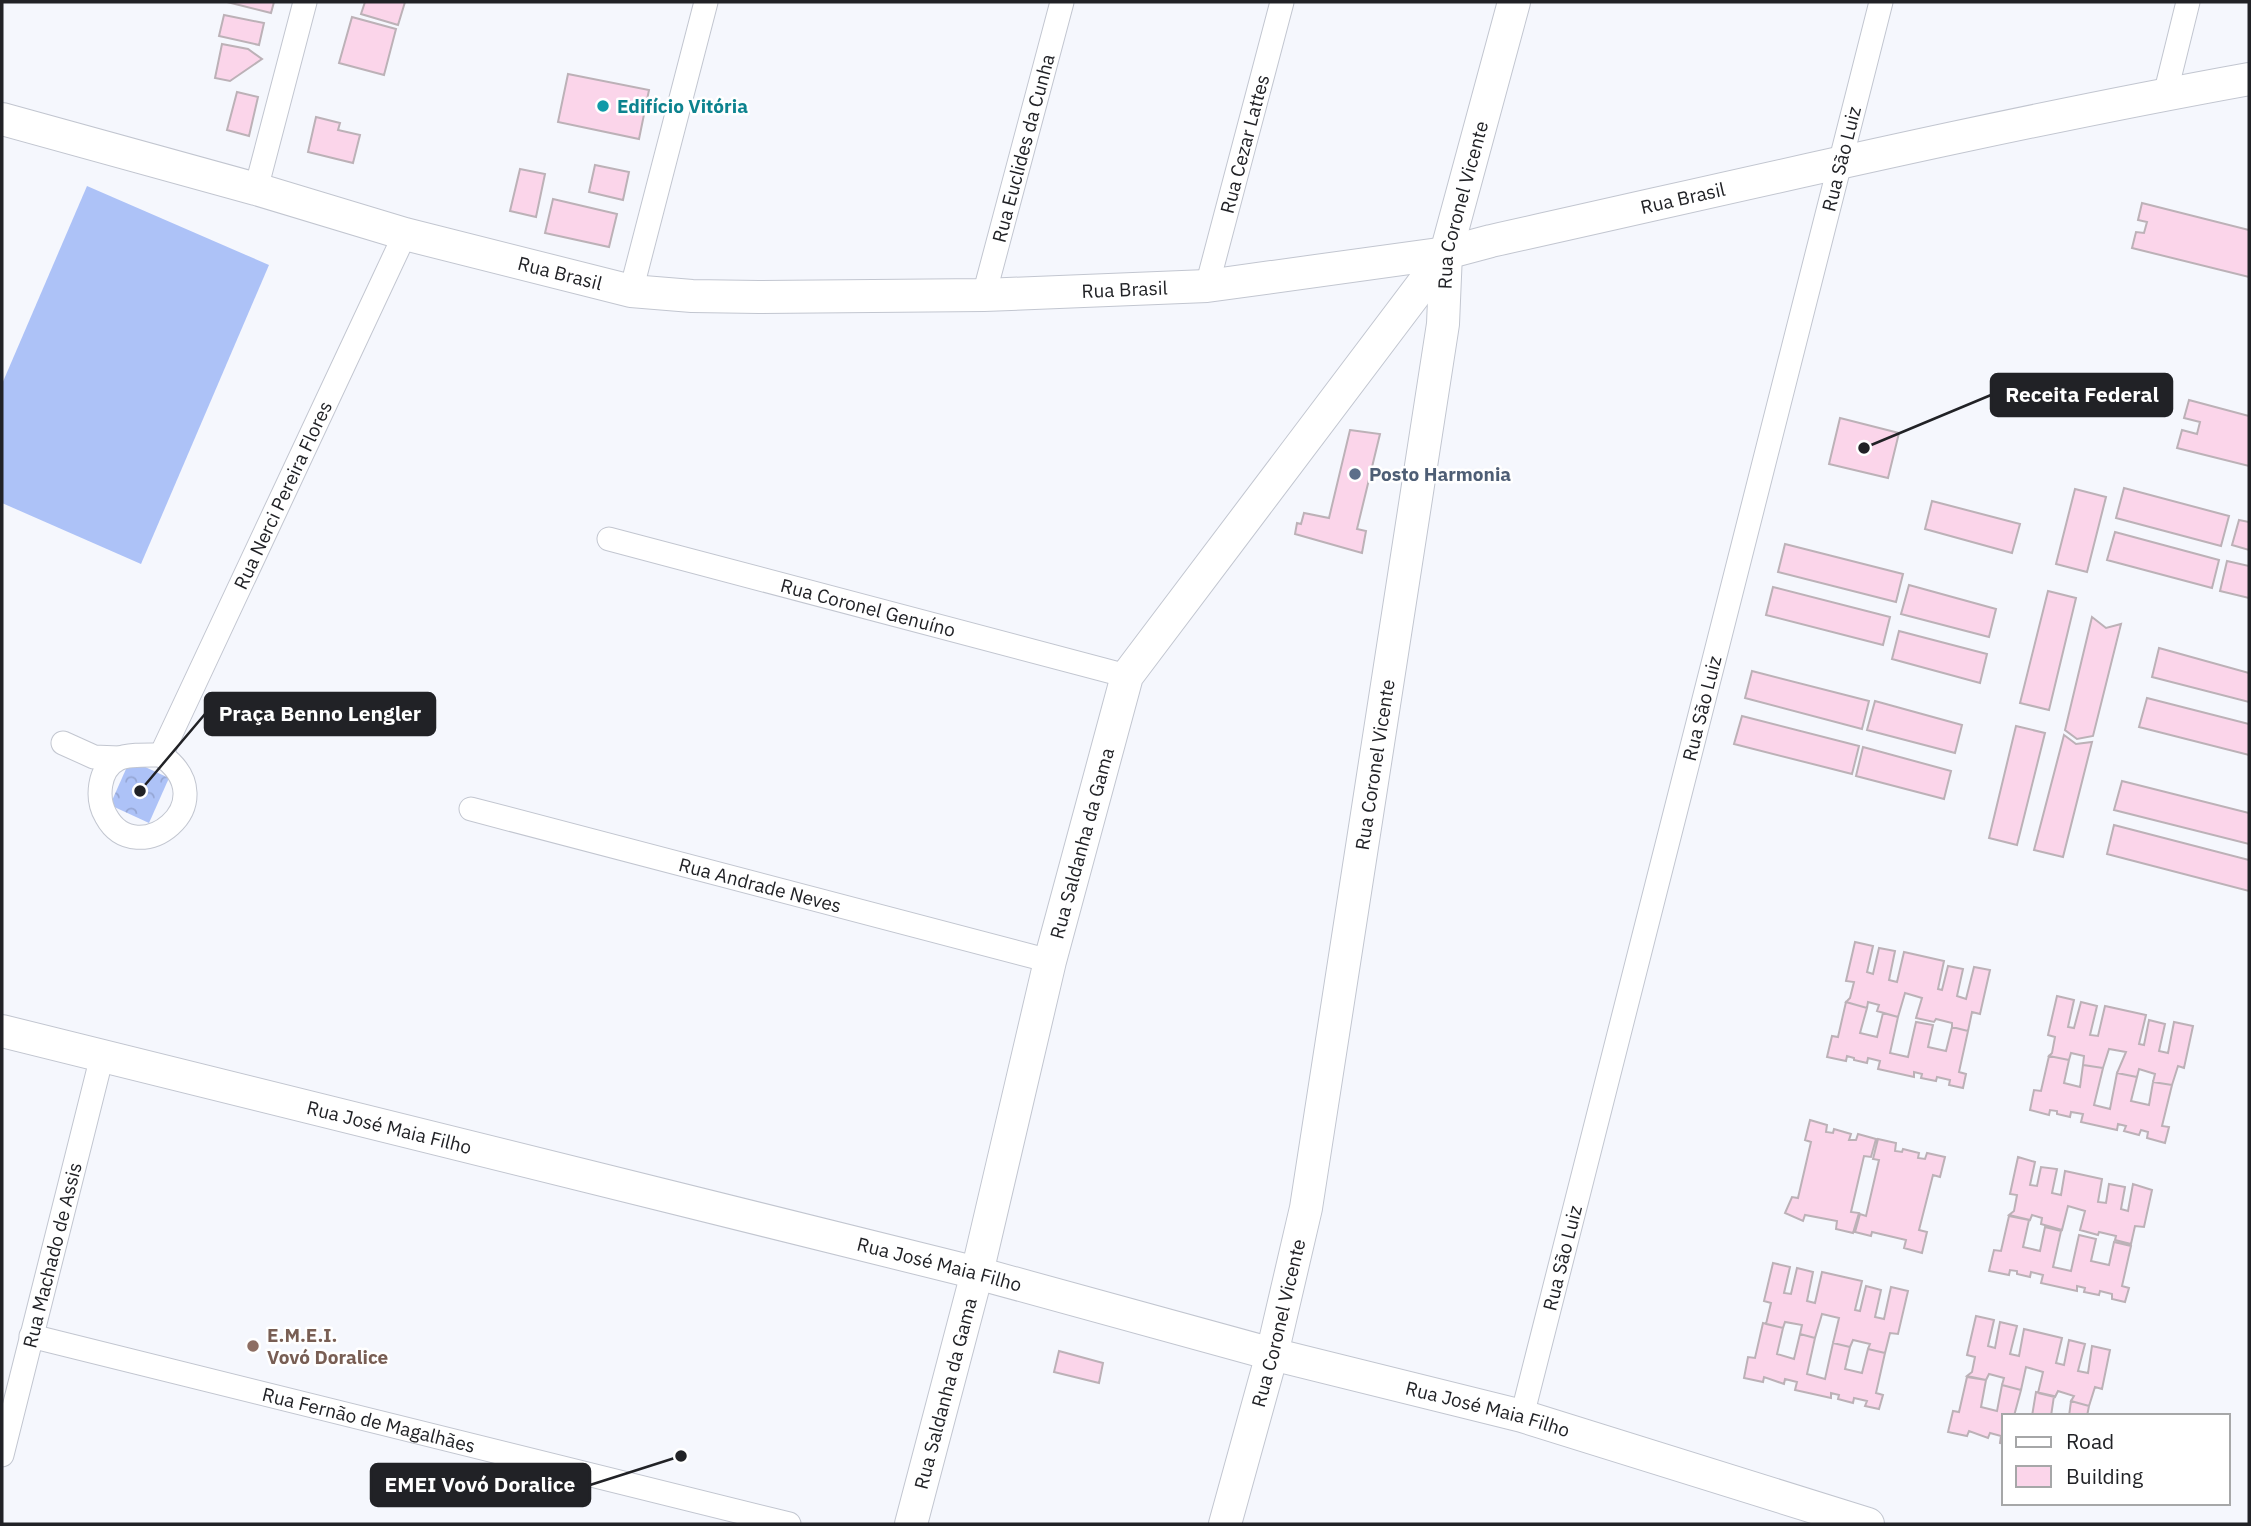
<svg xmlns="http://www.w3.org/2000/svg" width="2251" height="1526" viewBox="0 0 2251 1526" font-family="'IBM Plex Sans',sans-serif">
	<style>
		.park { fill: url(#park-crowns) }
		.pitch { fill: #adc2f7 }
		.building { fill: #fbd5ea; stroke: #bcb1b7; stroke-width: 2 }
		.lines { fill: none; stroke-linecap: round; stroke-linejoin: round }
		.street-casing { stroke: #c2c6d0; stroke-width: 25 }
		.secondary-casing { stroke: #c2c6d0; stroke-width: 34 }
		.street { stroke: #fff; stroke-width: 23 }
		.secondary { stroke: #fff; stroke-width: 32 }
		.culture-dot { fill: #0f9aa8; stroke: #fff; stroke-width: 2.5 }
		.service-dot { fill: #5c6f8a; stroke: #fff; stroke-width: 2.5 }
		.education-dot { fill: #8d6e63; stroke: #fff; stroke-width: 2.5 }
		.labels { text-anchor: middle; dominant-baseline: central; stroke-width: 5; stroke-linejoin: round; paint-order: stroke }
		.culture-label { font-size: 19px; font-weight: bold; fill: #0d838f; stroke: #fff; text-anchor: start }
		.street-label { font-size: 19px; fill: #212226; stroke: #fff }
		.service-label { font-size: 19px; font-weight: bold; fill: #4e5e75; stroke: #fff; text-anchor: start }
		.education-label { font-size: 19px; font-weight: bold; fill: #785e54; stroke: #fff; text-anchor: start }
		.leader { fill: none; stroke: #212226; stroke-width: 2.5 }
		.callout-dot { fill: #212226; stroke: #fff; stroke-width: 2.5 }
		.callout { fill: #212226; stroke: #212226; stroke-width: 2.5 }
		.callout-label { font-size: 21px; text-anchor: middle; font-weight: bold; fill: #fff }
	</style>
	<defs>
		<pattern id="park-crowns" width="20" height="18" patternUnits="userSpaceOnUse" patternTransform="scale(1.75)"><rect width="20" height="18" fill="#adc2f7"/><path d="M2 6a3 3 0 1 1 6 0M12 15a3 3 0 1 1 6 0" fill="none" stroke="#95a6d4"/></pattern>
	</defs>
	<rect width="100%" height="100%" fill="#f5f7fd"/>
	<path class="park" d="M130 760 169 778 149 823 110 805Z"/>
	<path class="pitch" d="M87 186 269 265 141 564 2 503V384Z"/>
	<path class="building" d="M227 2H274L271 13Z
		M365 2H405L398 25 361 14Z
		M224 15 264 23 259 45 219 36Z
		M352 17 396 29 384 75 339 63Z
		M222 44 248 49 262 59 230 81 215 78Z
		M568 74 649 90 639 139 558 122Z
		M237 92 258 97 249 136 227 130Z
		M316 117 340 123 338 130 360 135 353 163 308 152Z
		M595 165 629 172 623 200 589 192Z
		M520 169 545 174 536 217 510 211Z
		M553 199 617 214 609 247 545 233Z
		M2142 203 2249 230V277L2132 248 2136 232 2144 233 2147 222 2138 220Z
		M2189 400 2249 416V466L2177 448 2182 430 2197 434 2200 422 2184 418Z
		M1840 418 1899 433 1888 478 1829 464Z
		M1350 430 1380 434 1357 529 1366 531 1362 553 1295 534 1297 523 1301 524 1304 513 1329 518Z
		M2124 488 2229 516 2221 546 2116 518Z
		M2075 489 2106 497 2087 572 2056 564Z
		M1932 501 2020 524 2012 553 1925 529Z
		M2239 520 2249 522V550L2232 545Z
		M2115 532 2219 560 2212 588 2107 560Z
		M1785 544 1903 574 1896 602 1778 572Z
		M2227 561 2249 566V598L2220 591Z
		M1909 585 1996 609 1989 637 1901 614Z
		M1773 587 1890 617 1883 645 1766 615Z
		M2048 591 2076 598 2049 710 2020 703Z
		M2092 617 2106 628 2121 624 2093 736 2077 739 2065 730Z
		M1899 631 1987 654 1980 683 1892 659Z
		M2159 648 2249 673V702L2152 677Z
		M1752 671 1869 701 1862 729 1745 698Z
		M2147 698 2249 724V755L2139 727Z
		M1875 701 1962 725 1955 753 1867 730Z
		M1742 716 1859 746 1852 774 1734 744Z
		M2016 726 2045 733 2017 845 1989 838Z
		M2064 735 2076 744 2092 742 2063 857 2034 850Z
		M1863 747 1951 771 1944 799 1856 776Z
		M2122 781 2249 813V844L2114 810Z
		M2114 825 2249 860V891L2107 854Z
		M1855 942 1873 946 1867 972 1873 974 1879 948 1895 951 1889 980 1897 982 1904 952 1944 961 1938 989 1942 990 1948 966 1963 969 1957 996 1966 999 1974 967 1990 970 1980 1014 1972 1012 1968 1031 1952 1027V1023L1936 1019 1934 1022 1916 1018 1922 998 1905 993 1898 1017 1877 1011 1879 1005 1868 1002 1867 1008 1846 1002 1850 998 1854 982 1846 981Z
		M2057 996 2074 1000 2068 1027 2074 1028 2081 1002 2097 1006 2090 1035 2098 1036 2105 1006 2146 1015 2139 1044 2144 1045 2149 1020 2165 1024 2159 1051 2168 1053 2174 1022 2193 1026 2184 1068 2178 1066 2172 1085 2153 1082 2155 1074 2139 1069 2137 1077 2117 1073 2126 1052 2109 1049 2103 1068 2083 1065 2084 1056 2071 1053 2069 1060 2049 1056 2052 1053 2055 1037 2048 1035Z
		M1846 1002 1867 1008 1860 1033 1877 1037 1883 1013 1898 1017 1890 1053 1908 1057 1916 1022 1933 1025 1928 1047 1946 1051 1952 1027 1968 1031 1959 1072 1966 1074 1963 1088 1949 1085 1950 1080 1937 1077 1936 1081 1921 1078 1922 1074 1914 1072V1077L1878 1069 1880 1061 1868 1058 1867 1063 1854 1060V1058L1847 1056 1846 1061 1827 1057 1832 1036 1838 1037Z
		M2049 1056 2069 1060 2064 1083 2080 1087 2083 1065 2103 1068 2094 1105 2110 1109 2117 1073 2137 1077 2131 1101 2149 1105 2153 1082 2172 1085 2162 1126 2169 1127 2165 1143 2147 1138 2148 1132 2141 1130 2139 1135 2124 1131 2126 1126 2118 1124 2117 1130 2081 1122 2083 1114 2071 1112 2070 1117 2057 1114V1111L2050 1110 2049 1115 2030 1110 2034 1090 2041 1091Z
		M1810 1120 1827 1125 1826 1132 1833 1133 1834 1129 1851 1134 1849 1140H1856L1858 1134 1876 1139 1871 1157 1864 1156 1851 1212 1859 1213 1853 1233 1836 1229 1837 1221 1805 1215 1803 1221 1785 1213 1792 1197 1798 1198 1811 1142 1805 1140Z
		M1878 1139 1896 1143 1895 1151 1902 1152 1903 1149 1919 1153 1918 1158 1925 1159 1927 1153 1945 1157 1940 1177 1933 1175 1919 1230 1927 1232 1922 1253 1904 1248 1906 1240 1872 1232 1871 1236 1855 1232 1860 1214 1866 1216 1879 1160 1873 1159Z
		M2018 1157 2035 1162 2030 1185 2037 1186 2041 1167 2057 1169 2052 1193 2061 1195 2065 1171 2102 1179 2098 1202 2106 1203 2109 1184 2125 1187 2121 1209 2128 1211 2133 1184 2152 1190 2144 1227 2135 1226 2131 1244 2115 1240 2116 1236 2099 1232 2098 1235 2080 1230 2085 1211 2068 1206 2062 1230 2041 1224 2042 1218 2032 1215 2030 1220 2009 1215 2014 1211 2017 1195 2010 1194Z
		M2009 1216 2029 1220 2023 1247 2040 1251 2045 1227 2061 1231 2053 1267 2071 1271 2079 1235 2096 1239 2091 1261 2109 1265 2114 1242 2131 1246 2122 1286 2129 1288 2125 1302 2112 1299V1294L2100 1291 2099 1295 2084 1292 2085 1288 2077 1286V1291L2041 1283 2043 1275 2031 1272 2030 1277 2017 1274V1271L2010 1270 2009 1275 1989 1271 1994 1250 2001 1251Z
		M1773 1263 1790 1267 1784 1293 1791 1294 1797 1268 1813 1272 1807 1301 1815 1303 1822 1272 1862 1281 1855 1310 1860 1311 1866 1286 1881 1290 1875 1317 1884 1319 1891 1287 1908 1291 1898 1334 1890 1333 1885 1353 1868 1349 1870 1344 1853 1340 1850 1347 1833 1343 1839 1318 1822 1314 1815 1338 1800 1334 1802 1325 1785 1322 1783 1328 1766 1324 1771 1303 1764 1301Z
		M1976 1316 1994 1320 1988 1346 1995 1348 2000 1322 2017 1326 2010 1354 2019 1356 2024 1329 2062 1338 2056 1363 2064 1365 2069 1340 2085 1344 2078 1371 2088 1373 2092 1346 2110 1350 2102 1389 2095 1387 2089 1406 2071 1401 2074 1396 2058 1391 2055 1397 2038 1393 2043 1372 2026 1367 2021 1390 2002 1385 2004 1378 1989 1374 1986 1380 1967 1376 1972 1372 1975 1357 1967 1355Z
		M1763 1323 1783 1328 1777 1354 1794 1359 1800 1334 1815 1338 1807 1374 1825 1379 1833 1343 1850 1347 1845 1369 1862 1373 1868 1349 1885 1353 1876 1393 1883 1395 1879 1409 1865 1406 1867 1401 1854 1398 1853 1403 1838 1399 1839 1395 1831 1393V1398L1795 1390 1797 1382 1785 1379 1784 1384 1764 1377 1763 1382 1744 1378 1748 1357 1755 1358Z
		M1059 1351 1103 1363 1099 1383 1054 1372Z
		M1967 1377 1986 1380 1981 1407 1997 1411 2002 1385 2021 1390 2014 1416H2004V1444L2000 1443 2001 1436 1990 1433 1988 1438 1969 1431 1967 1436 1948 1432 1953 1411 1959 1412Z
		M2036 1392 2054 1396 2051 1416H2032Z
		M2071 1401 2089 1406 2087 1416H2069Z"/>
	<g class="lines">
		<g class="street-casing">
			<g id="street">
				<path d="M2165 95 2188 2"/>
				<path d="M256 189 305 2"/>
				<path id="s1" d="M1207 286 1282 2"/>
				<path d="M631 291 706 2"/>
				<path id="s2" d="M984 295 1062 2"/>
				<path id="s3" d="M609 539 1127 676"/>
				<path d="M63 743 94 757 119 758"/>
				<path id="s4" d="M161 755 405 234"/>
				<path d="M161 755C228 803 137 873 106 816 96 799 98 769 118 759 127 754 151 755 161 755Z"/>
				<path id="s5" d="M471 809 1050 961"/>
				<path id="s6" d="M31 1336 789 1524"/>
				<path id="s7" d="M1522 1416 1881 2"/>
				<path id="s8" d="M2 1455 102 1056"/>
			</g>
		</g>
		<g class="secondary-casing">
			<g id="secondary">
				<path id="s9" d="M2 119 256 189 405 234 631 291 692 296 759 297 984 295 1207 286 1446 253 1491 241C1743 185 1995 125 2249 79"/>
				<path id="s10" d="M2 1031 977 1273 1272 1354 1522 1416 1868 1524"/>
				<path id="s11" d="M911 1524 977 1273 1050 961 1127 676 1446 253"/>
				<path id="s12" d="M1225 1524 1272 1354 1306 1208 1443 324 1446 253 1514 2"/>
			</g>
		</g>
		<use href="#street" class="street"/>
		<use href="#secondary" class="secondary"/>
	</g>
	<circle class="culture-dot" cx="603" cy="106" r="7"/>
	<circle class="service-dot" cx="1355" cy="474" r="7"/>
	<circle class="education-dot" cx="253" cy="1346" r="7"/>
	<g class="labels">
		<g class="culture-label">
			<text x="617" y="106">Edifício Vitória</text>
		</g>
		<g class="street-label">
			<text stroke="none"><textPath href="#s1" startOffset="147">Rua Cezar Lattes</textPath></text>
			<text stroke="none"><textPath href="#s2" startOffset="152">Rua Euclides da Cunha</textPath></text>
			<text stroke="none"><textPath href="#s7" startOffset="1297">Rua São Luiz</textPath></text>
			<text stroke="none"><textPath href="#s9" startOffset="1713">Rua Brasil</textPath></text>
			<text stroke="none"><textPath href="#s12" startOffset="1342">Rua Coronel Vicente</textPath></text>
			<text stroke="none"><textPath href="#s9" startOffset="579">Rua Brasil</textPath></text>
			<text stroke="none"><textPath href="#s9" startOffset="1146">Rua Brasil</textPath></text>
			<text stroke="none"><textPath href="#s4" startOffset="287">Rua Nerci Pereira Flores</textPath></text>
			<text stroke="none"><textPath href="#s3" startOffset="268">Rua Coronel Genuíno</textPath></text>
			<text stroke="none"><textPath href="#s7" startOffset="730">Rua São Luiz</textPath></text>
			<text stroke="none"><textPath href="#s12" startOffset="775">Rua Coronel Vicente</textPath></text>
			<text stroke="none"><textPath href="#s11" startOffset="702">Rua Saldanha da Gama</textPath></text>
			<text stroke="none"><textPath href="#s5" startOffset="299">Rua Andrade Neves</textPath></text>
			<text stroke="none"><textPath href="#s10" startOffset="399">Rua José Maia Filho</textPath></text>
			<text stroke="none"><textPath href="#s8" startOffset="206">Rua Machado de Assis</textPath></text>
			<text stroke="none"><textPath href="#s7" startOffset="163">Rua São Luiz</textPath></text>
			<text stroke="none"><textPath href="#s10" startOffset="966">Rua José Maia Filho</textPath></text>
			<text stroke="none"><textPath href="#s12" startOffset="208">Rua Coronel Vicente</textPath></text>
			<text stroke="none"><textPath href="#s11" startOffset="135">Rua Saldanha da Gama</textPath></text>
			<text stroke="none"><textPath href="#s10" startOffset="1533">Rua José Maia Filho</textPath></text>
			<text stroke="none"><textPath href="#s6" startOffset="348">Rua Fernão de Magalhães</textPath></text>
		</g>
		<g class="service-label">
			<text x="1369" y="474">Posto Harmonia</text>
		</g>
		<g class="education-label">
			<text x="267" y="1335">E.M.E.I.<tspan x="267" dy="22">Vovó Doralice</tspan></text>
		</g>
	</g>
	<path class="leader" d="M1864 448L1991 395M140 791L205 714M681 1456L590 1485"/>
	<g class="callout-dot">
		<circle cx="1864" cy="448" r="7"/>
		<circle cx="140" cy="791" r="7"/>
		<circle cx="681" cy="1456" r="7"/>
	</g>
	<g class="callout">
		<rect x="1991" y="374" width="181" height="42" rx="7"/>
		<rect x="205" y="693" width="230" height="42" rx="7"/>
		<rect x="371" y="1464" width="219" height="42" rx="7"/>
	</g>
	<g class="callout-label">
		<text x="2082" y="402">Receita Federal</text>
		<text x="320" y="721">Praça Benno Lengler</text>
		<text x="480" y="1492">EMEI Vovó Doralice</text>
	</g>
	<rect width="2251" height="1526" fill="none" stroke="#212226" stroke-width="7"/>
	<rect x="2002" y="1414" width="228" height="91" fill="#ffffff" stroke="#a6a7a8" stroke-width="2"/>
	<rect x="2016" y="1437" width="35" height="10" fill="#ffffff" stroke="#a6a7a8" stroke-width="2"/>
	<text x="2066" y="1449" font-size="21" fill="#212226">Road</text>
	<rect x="2016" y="1466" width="35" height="21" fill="#fbd5ea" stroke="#a6a7a8" stroke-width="2"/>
	<text x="2066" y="1484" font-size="21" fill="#212226">Building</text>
</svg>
